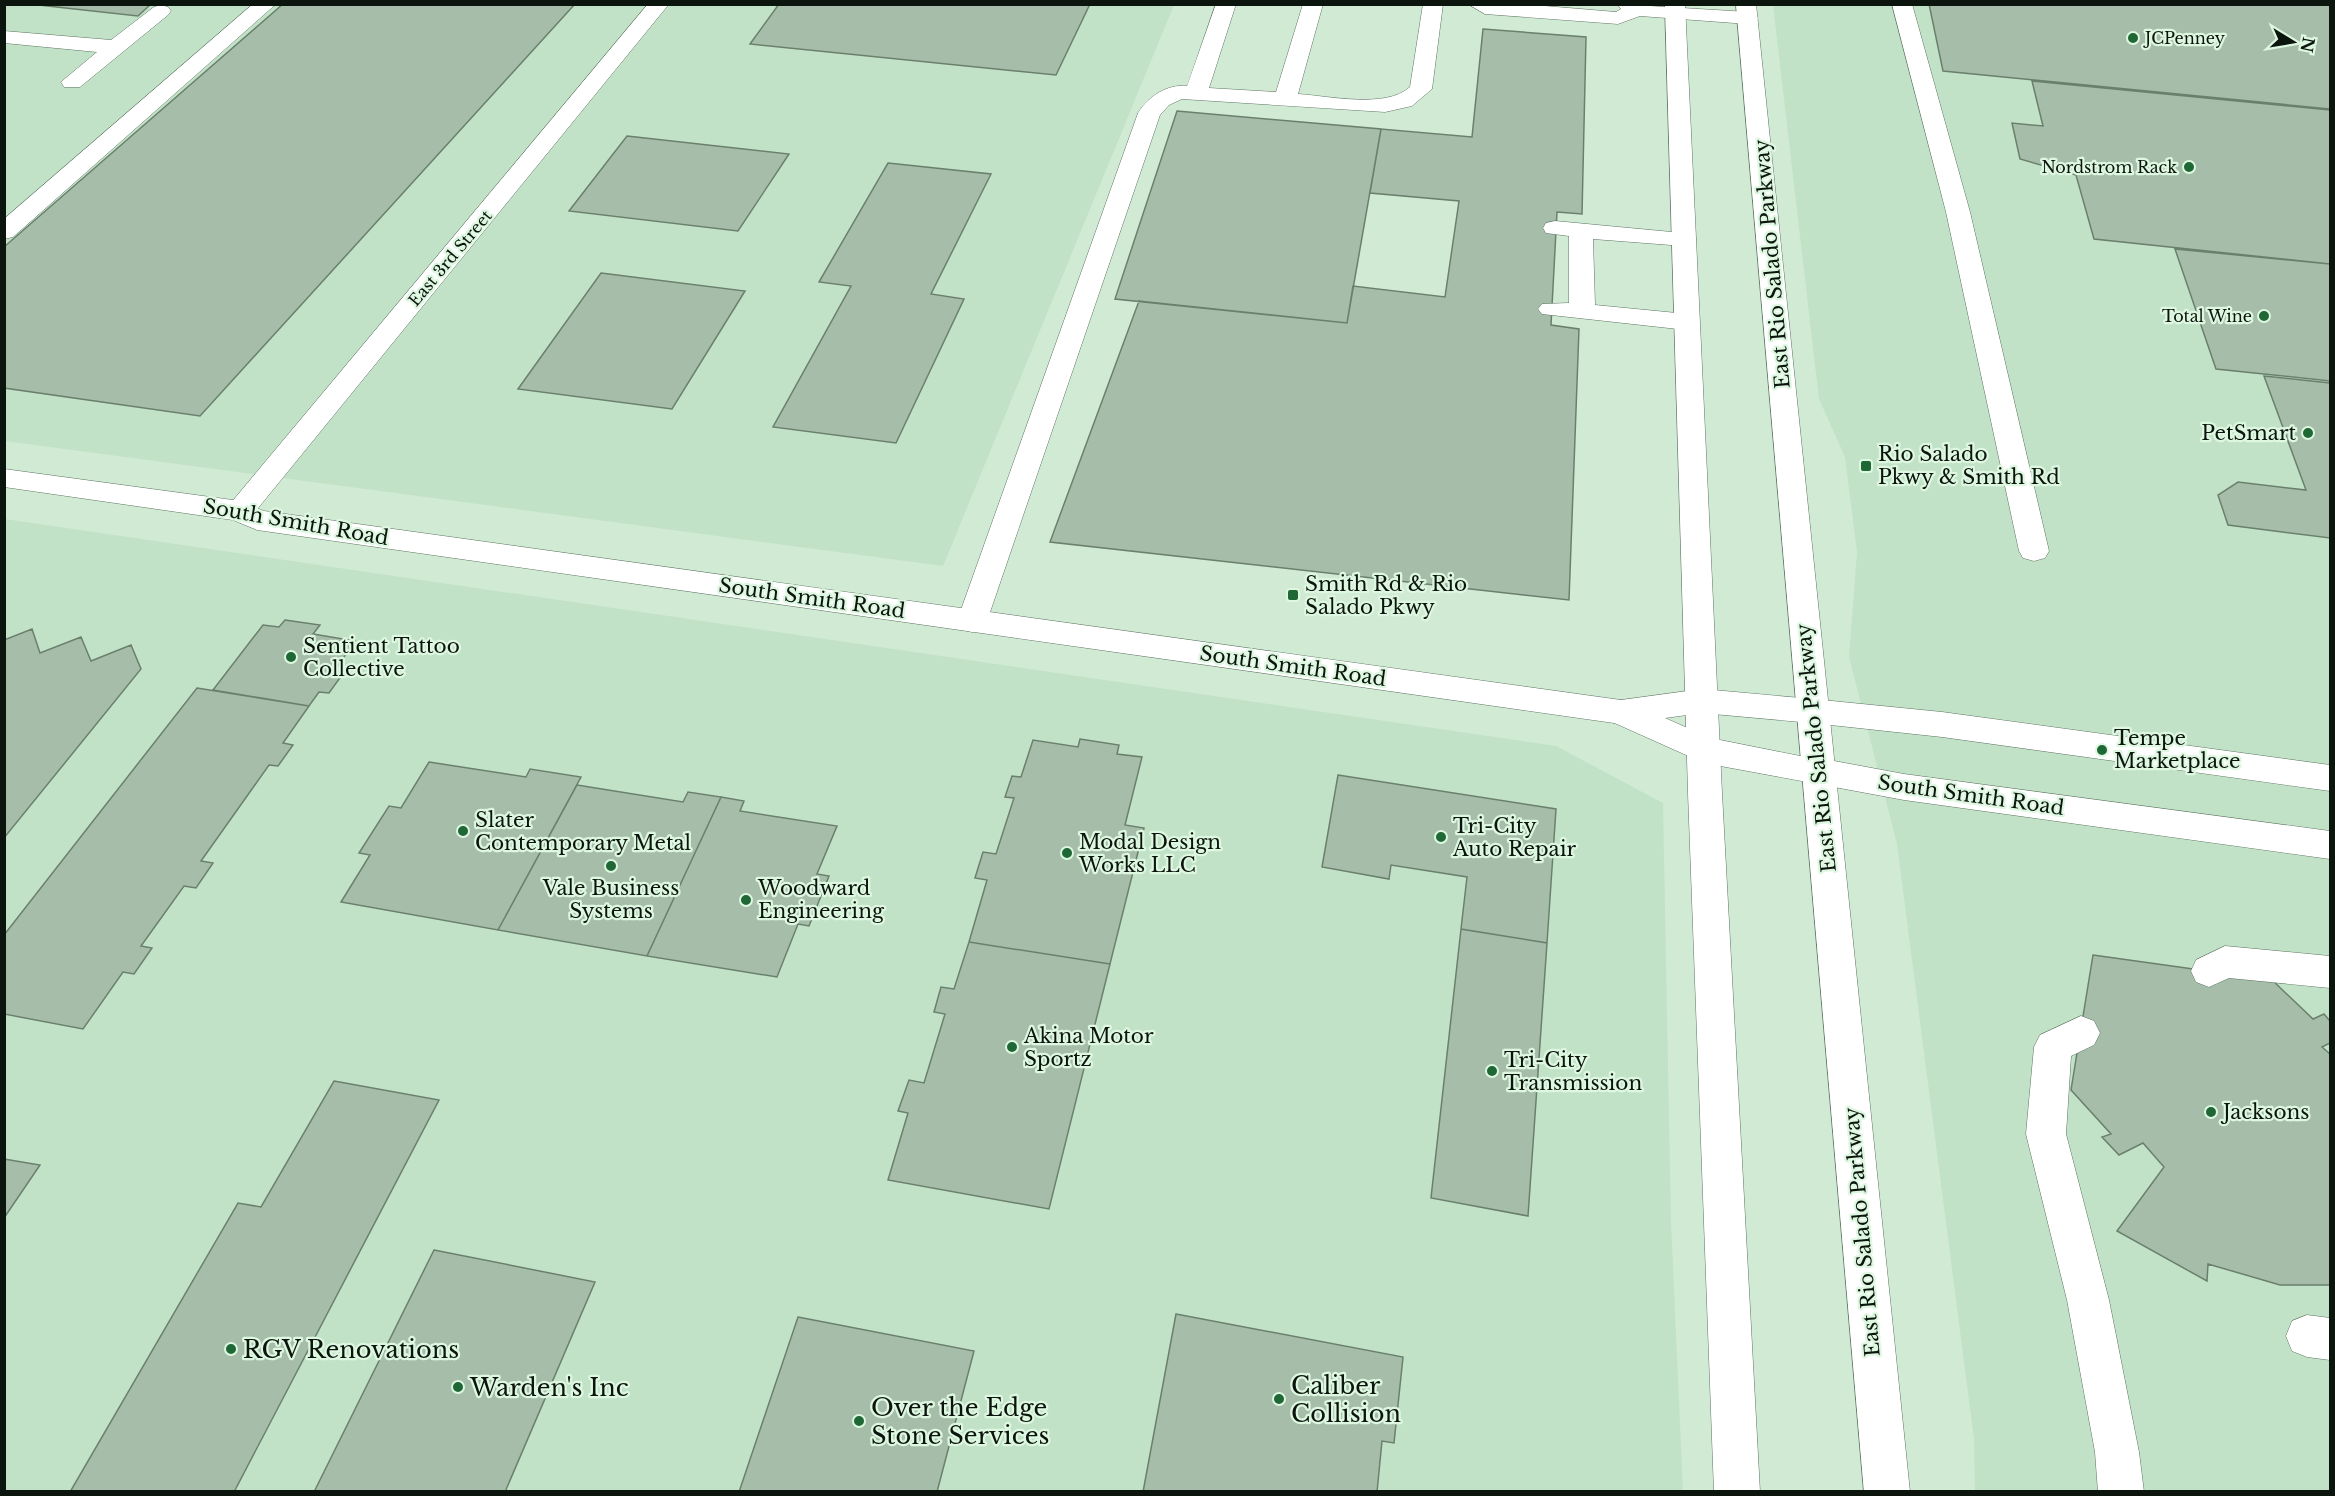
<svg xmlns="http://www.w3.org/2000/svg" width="2335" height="1496" viewBox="0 0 2335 1496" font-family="'Libre Baskerville',serif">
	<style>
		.built { fill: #c2e2c7 }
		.building { fill: #a6bea9; stroke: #6a806d; stroke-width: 1.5 }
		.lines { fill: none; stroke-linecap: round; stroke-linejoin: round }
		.lane-casing { stroke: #5e7462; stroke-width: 1 }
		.street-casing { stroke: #5e7462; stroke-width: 1 }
		.secondary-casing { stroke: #5e7462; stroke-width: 1 }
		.lane { fill: #fff; fill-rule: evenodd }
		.street { fill: #fff; fill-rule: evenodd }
		.secondary { fill: #fff; fill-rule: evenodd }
		.poi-dot { fill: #1f6734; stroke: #def7e1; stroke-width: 2 }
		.labels { text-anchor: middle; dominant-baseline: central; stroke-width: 4.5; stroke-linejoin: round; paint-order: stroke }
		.far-poi-label { font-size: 16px; fill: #0c150d; stroke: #def7e1; text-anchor: end }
		.far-street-label { font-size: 16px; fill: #0c150d; stroke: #def7e1 }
		.street-label { font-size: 20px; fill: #0c150d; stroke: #def7e1 }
		.poi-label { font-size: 20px; fill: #0c150d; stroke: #def7e1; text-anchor: start }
		.near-poi-label { font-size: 24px; fill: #0c150d; stroke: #def7e1; text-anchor: start }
	</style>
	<rect width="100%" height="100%" fill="#d1ead4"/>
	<path class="built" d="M5 5H1174L943 566 5 441Z
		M1773 5H2330V1491H1975L1974 1439 1897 844 1849 657 1857 552 1845 457 1819 399Z
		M5 519 1556 746 1663 803 1671 1221 1683 1491 5 1492Z"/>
	<path class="building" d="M29 4H151L138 16Z
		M283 4H575L200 416 4 388V247Z
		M779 4H1090L1056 75 750 44Z
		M1929 4H2330V109L1943 71Z
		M1483 29 1586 37 1582 214 1557 212 1551 325 1579 329 1569 600 1050 542 1139 301 1347 323 1353 286 1445 297 1459 201 1370 193 1381 129 1472 137Z
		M2032 81 2330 110V264L2094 239 2076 175 2020 159 2012 123 2043 126Z
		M1177 111 1381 129 1347 323 1115 299Z
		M627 136 789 154 738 231 569 211Z
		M888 163 991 174 931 294 964 299 896 443 773 427 851 286 819 282Z
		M2175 249 2330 264V381L2216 369Z
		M601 273 745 291 672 409 518 389Z
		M2264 376 2330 383V538L2228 525 2218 495 2238 482 2306 490Z
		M285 620 320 625 313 634 355 641 333 673 342 675 329 693 319 692 309 706 213 690 263 625 279 627Z
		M32 629 40 653 81 637 91 661 131 645 141 669 4 838V640Z
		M197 688 309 706 283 743 293 745 278 766 269 765 201 861 213 863 196 888 184 886 141 946 152 948 134 974 123 972 83 1029 4 1014V935Z
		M1080 739 1119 745 1117 754 1142 757 1125 825 1144 828 1110 964 969 942 987 880 975 878 983 852 996 854 1014 798 1005 797 1012 776 1021 777 1033 740 1078 747Z
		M429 762 526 777 530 769 581 777 498 930 341 902 370 855 359 853 389 806 401 808Z
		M1338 775 1556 809 1547 943 1461 929 1467 877 1391 865 1389 879 1322 867Z
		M577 785 683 802 688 792 721 797 647 956 498 930Z
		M721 797 744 801 740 811 837 826 817 874 829 876 809 926 798 924 777 977 647 956Z
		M1461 929 1547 943 1528 1216 1431 1198Z
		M969 942 1110 964 1049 1209 888 1180 908 1113 898 1111 909 1080 924 1083 945 1014 934 1012 941 987 954 989Z
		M2093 955 2272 980 2313 1019 2324 1014 2330 1021V1043L2322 1047 2330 1054V1285H2280L2208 1264 2207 1281 2117 1231 2164 1167 2143 1143 2119 1155 2102 1137 2111 1134 2071 1090Z
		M334 1081 439 1100 234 1492H70L238 1203 261 1207Z
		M4 1159 40 1165 4 1218Z
		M434 1250 595 1282 505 1492H314Z
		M1176 1314 1403 1357 1394 1443 1382 1441 1377 1492H1143Z
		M798 1317 974 1351 937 1492H739Z"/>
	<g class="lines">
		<g class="lane-casing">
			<path id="lane" d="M253 4H276L13 237 4 239V219Z
				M1216 4H1236L1209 88 1276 92 1303 4H1323L1298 94C1329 96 1386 109 1410 87L1423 4H1443L1432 89 1412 106 1385 112 1182 99 1169 105 1160 115 987 621 983 629 972 632 961 629 957 621 1138 113C1149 96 1167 84 1187 86Z
				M1468 4H1521L1616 12 1621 9 1617 4 1748 12 1755 14 1758 18 1755 22 1748 24 1640 16 1618 24 1485 14Z
				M1892 4H1912L1970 212 2049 551 2045 558 2034 561 2023 558 2019 551 1946 212Z
				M161 5 168 7 171 11 168 15 80 87H64L61 82 97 52 4 43V31L111 40 154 7Z
				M1555 221 1693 234 1696 239 1693 244 1684 246 1593 239 1595 305 1687 314 1696 317 1700 322 1696 327 1687 330 1542 314 1538 309 1542 304 1569 303V236L1546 233 1543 228 1546 223Z
				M1812 699 1942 712 2330 765V791L1942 737 1812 723 1801 720 1796 711 1801 702Z
				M1818 758 1904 774 2330 831V859L1904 800 1818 784 1806 780 1801 771 1806 762Z
				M2225 946 2330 956V988L2229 978 2209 987 2196 982 2191 971 2196 960Z
				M2081 1016 2094 1021 2100 1033 2094 1045 2071 1056 2066 1134 2109 1300 2139 1452 2144 1492H2098L2095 1452 2067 1300 2026 1134 2034 1047 2040 1035Z
				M2307 1315 2330 1318V1360L2307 1357 2292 1351 2286 1336 2292 1321Z"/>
		</g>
		<g class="street-casing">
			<path id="street" d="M648 4H669L250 518 240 521 230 518 225 511 230 504Z
				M1702 689 1812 699 1823 702 1828 711 1823 720 1812 723 1702 713 1665 718 1710 738 1830 762 1835 771 1830 780 1818 784 1704 763 1610 721 1605 712 1610 703 1621 700Z"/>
		</g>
		<g class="secondary-casing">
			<path id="secondary" d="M1665 4H1685L1722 793 1760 1492H1714L1688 793Z
				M1736 4H1756L1910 1492H1864Z
				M4 469 240 501 264 511 1621 700 1632 703 1637 712 1632 721 1621 724 257 530 233 520 4 487Z"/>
		</g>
		<use href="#lane" class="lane"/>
		<use href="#street" class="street"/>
		<use href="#secondary" class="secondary"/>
	</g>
	<g class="poi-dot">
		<circle cx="2133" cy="38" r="6"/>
		<circle cx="2189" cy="167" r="6"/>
		<circle cx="2264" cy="316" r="6"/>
		<circle cx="2308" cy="433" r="6"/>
		<rect x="1860" y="460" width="12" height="12" rx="3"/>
		<rect x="1287" y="589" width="12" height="12" rx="3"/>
		<circle cx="291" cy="657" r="6"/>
		<circle cx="2102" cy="750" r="6"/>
		<circle cx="463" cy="831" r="6"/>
		<circle cx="1441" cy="837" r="6"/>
		<circle cx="1067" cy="853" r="6"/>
		<circle cx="611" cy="866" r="6"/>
		<circle cx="746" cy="900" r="6"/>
		<circle cx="1012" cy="1047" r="6"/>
		<circle cx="1492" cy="1071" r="6"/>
		<circle cx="2211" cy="1112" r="6"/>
		<circle cx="231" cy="1349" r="6"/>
		<circle cx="458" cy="1387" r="6"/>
		<circle cx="1279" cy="1399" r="6"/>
		<circle cx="859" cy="1421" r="6"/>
	</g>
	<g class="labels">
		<g class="far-poi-label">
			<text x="2145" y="38" text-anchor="start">JCPenney</text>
			<text x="2177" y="167">Nordstrom Rack</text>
			<text x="2252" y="316">Total Wine</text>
		</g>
		<g class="far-street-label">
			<text transform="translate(450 258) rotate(-50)">East 3rd Street</text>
		</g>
		<g class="street-label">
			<text transform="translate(1772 264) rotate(-95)">East Rio Salado Parkway</text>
			<text transform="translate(296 522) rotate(10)">South Smith Road</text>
			<text transform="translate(812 598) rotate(8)">South Smith Road</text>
			<text transform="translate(1293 666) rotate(8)">South Smith Road</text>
			<text transform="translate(1816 748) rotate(-96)">East Rio Salado Parkway</text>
			<text transform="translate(1971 795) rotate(8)">South Smith Road</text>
			<text transform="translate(1862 1232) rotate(-95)">East Rio Salado Parkway</text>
		</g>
		<g class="poi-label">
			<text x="2296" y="433" text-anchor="end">PetSmart</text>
			<text x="1878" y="454">Rio Salado<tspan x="1878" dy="23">Pkwy &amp; Smith Rd</tspan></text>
			<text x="1305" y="584">Smith Rd &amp; Rio<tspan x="1305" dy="23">Salado Pkwy</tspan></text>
			<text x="303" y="646">Sentient Tattoo<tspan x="303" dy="23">Collective</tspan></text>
			<text x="2114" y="738">Tempe<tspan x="2114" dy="23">Marketplace</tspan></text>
			<text x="475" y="820">Slater<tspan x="475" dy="23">Contemporary Metal</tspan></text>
			<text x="1453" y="826">Tri-City<tspan x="1453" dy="23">Auto Repair</tspan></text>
			<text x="1079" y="842">Modal Design<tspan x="1079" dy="23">Works LLC</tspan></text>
			<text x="611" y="888" text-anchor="middle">Vale Business<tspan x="611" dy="23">Systems</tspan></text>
			<text x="758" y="888">Woodward<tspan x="758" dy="23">Engineering</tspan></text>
			<text x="1024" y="1036">Akina Motor<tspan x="1024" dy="23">Sportz</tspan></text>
			<text x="1504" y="1060">Tri-City<tspan x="1504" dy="23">Transmission</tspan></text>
			<text x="2223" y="1112">Jacksons</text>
		</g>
		<g class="near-poi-label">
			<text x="243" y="1349">RGV Renovations</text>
			<text x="1291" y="1385">Caliber<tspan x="1291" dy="28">Collision</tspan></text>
			<text x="470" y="1387">Warden's Inc</text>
			<text x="871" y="1407">Over the Edge<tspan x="871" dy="28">Stone Services</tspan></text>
		</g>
	</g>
	<rect width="2335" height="1496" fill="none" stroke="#0c150d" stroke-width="12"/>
	<g transform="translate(2293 42) rotate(101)" stroke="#def7e1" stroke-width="4.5" paint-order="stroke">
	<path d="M0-4.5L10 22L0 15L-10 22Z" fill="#0c150d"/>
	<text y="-9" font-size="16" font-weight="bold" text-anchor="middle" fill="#0c150d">N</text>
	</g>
</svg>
